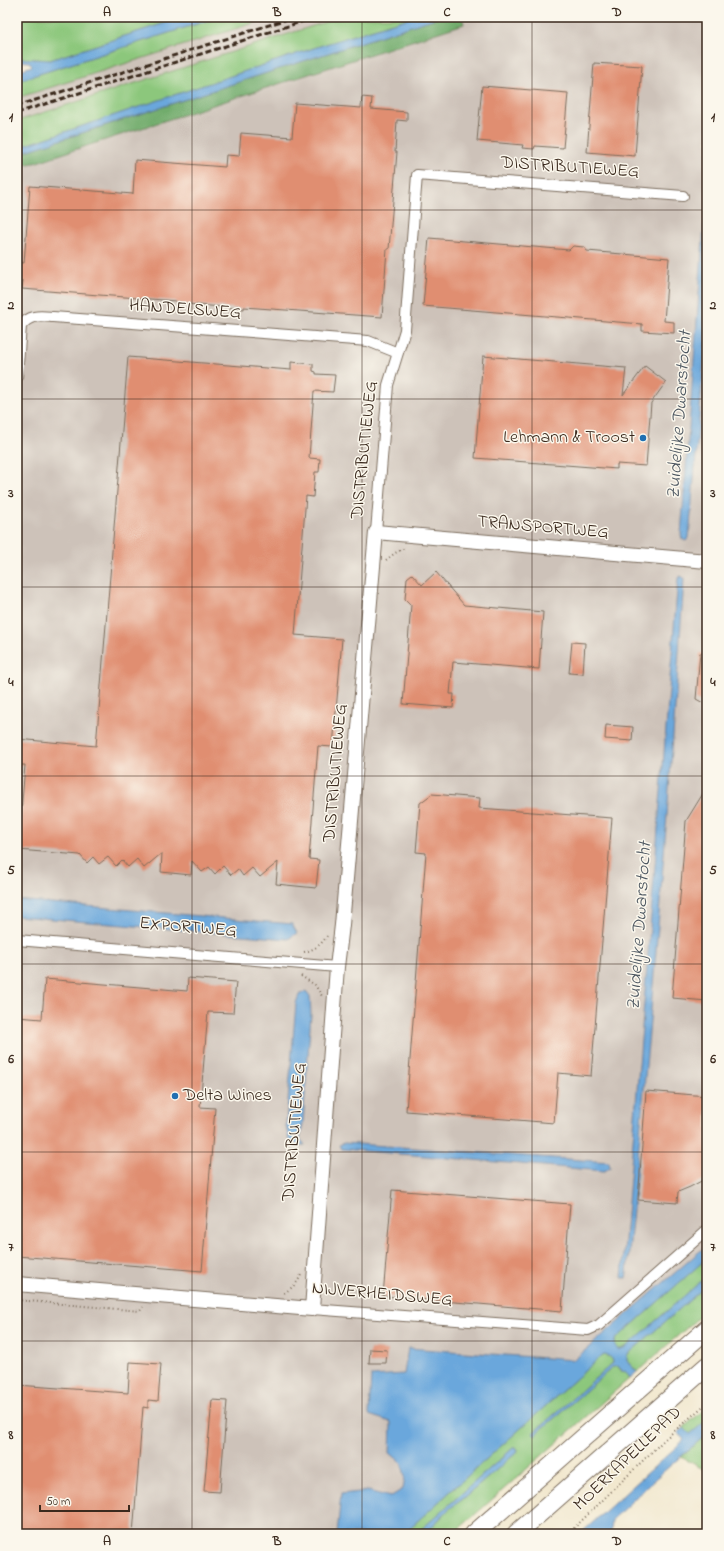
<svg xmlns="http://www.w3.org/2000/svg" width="724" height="1551" viewBox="0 0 724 1551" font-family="'Indie Flower',sans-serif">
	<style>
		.industrial { fill: #cdc2b9 }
		.green { fill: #8cc77c; stroke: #64784d }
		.forest { fill: #71ac6c; stroke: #566b45 }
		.water { fill: #6ba7dc; stroke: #53687d }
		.building { fill: #e08e71 }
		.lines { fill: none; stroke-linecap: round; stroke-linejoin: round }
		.street-casing { stroke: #7b6c5c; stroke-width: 12 }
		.secondary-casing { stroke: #7b6c5c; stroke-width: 16 }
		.highway-casing { stroke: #7b6c5c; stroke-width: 20 }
		.path { stroke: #7b6c5c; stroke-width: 2; stroke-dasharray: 1 3; stroke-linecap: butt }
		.street { stroke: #fff; stroke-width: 10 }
		.secondary { stroke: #fff; stroke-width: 14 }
		.highway { stroke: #fff; stroke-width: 18 }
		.rail { stroke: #3b2a1e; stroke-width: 3; stroke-dasharray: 6 3; stroke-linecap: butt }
		.grid { fill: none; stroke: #3b2a1e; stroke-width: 1; stroke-opacity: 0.55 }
		.poi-dot { fill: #1f6fb2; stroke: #fbf7ec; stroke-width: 1.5 }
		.labels { text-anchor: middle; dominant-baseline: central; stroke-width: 3; stroke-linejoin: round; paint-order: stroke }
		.street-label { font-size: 18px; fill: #3b2a1e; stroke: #fbf7ec }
		.poi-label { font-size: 18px; fill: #3b2a1e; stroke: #fbf7ec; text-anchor: end }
		.water-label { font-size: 19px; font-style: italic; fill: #4c5660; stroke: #fbf7ec }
		.neatline { fill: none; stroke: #3b2a1e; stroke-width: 1.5 }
		.grid-label { font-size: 13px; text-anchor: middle; font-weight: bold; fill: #3b2a1e }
	</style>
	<rect width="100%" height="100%" fill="#fbf7ec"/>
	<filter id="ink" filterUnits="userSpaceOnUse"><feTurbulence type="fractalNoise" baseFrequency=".025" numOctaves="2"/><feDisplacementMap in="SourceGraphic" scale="8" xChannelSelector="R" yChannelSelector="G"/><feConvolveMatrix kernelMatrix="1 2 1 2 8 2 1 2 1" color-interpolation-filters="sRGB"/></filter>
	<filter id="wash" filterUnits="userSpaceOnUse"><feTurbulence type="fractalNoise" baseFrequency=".012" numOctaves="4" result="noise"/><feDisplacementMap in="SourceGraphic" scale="16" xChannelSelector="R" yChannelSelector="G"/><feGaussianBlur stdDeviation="0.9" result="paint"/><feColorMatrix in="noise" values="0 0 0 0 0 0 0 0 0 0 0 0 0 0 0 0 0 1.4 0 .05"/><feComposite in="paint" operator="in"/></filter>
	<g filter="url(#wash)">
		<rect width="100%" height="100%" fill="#f2e8cf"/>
		<path class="industrial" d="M273 17H341L17 121V98Z
			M428 17H707V1258L398 1534H17V156Z"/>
		<path class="green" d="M17 17H184L50 60 17 58Z
			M219 17H273L17 98V81Z
			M341 17H412L323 45 17 148V121Z
			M707 1258V1276L626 1347 618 1350 615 1345V1340Z
			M707 1285V1310L637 1372 627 1361V1355Z
			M604 1355C610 1356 613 1358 613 1363L534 1432 533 1433 535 1435 613 1367 618 1366 622 1372 625 1371 630 1378 453 1534H425L449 1509 463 1499 516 1453 517 1451 515 1448H513L416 1534H403L598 1359Z
			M707 1407V1420L690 1435 684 1428 685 1426Z
			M707 1434V1471L681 1457Z"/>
		<path class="forest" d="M439 17H462L464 24 34 163 17 166V154Z"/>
		<path class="water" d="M184 17H219L17 81V71L32 66 29 62 17 61V58L50 60Z
			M412 17H439L17 154V148L323 45Z
			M707 222V325L689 538 686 541 682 539 681 535 704 225Z
			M681 576 684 578C669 810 649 1041 627 1273L626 1278H622L678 578Z
			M17 900 292 924 297 933 288 939 17 916Z
			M306 991 310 996 311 1014 303 1123 300 1139 305 1145H300L289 1141 286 1125 296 1003 299 995Z
			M344 1143 609 1162 610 1168 604 1171 341 1149 339 1145Z
			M707 1245V1258L615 1340V1345L618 1350 626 1347 707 1276V1285L627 1355V1361L637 1372 630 1378 625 1371 623 1372 618 1366 613 1367 535 1435 533 1433 534 1432 613 1363C613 1358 610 1356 604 1355L598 1359 403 1534H337L341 1494 368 1491 390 1497 403 1489 405 1477 402 1463 390 1453 391 1422 369 1415 371 1376 404 1374 408 1348 574 1360Z
			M707 1420V1434L656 1478 612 1520 611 1534H580L684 1440 678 1433 684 1428 690 1434Z
			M513 1448H515L517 1451 516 1453 463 1499 449 1509 425 1534H416Z"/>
		<g id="blocks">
			<path class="building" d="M594 63 642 66 635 156 587 152Z
				M482 86 568 93 563 148 535 146 534 149 522 148 523 145 477 141Z
				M362 97 372 98 371 109 407 112V121L397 120 395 152H397L389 249H387L382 317 244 307V309L176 303V301L22 289 23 281H17V262L24 263 30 186 133 194 135 160 225 167 226 155 239 156 241 133 292 137 295 103 361 108Z
				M429 238 569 250 573 246 584 247 587 251 669 258 664 321 674 322V333L642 331V324L423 306Z
				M483 356 626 368 623 395 645 366 666 382 651 403 646 466 617 464V469L475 458Z
				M128 357 291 370V362L313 364V371L316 372V374L335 375 333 392 314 391 309 458 320 459 319 472H315L313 497 306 496 295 635 342 639 333 747 318 746 309 859 319 860 316 888 276 884 278 862 260 877 252 868 243 876 238 869 231 875 223 866 215 874 209 867 202 872 192 861 191 875 161 872 162 853 144 868 137 859 128 867 122 860 116 866 108 857 99 864 93 857 87 863 80 855 18 850 25 765H17V739L96 746Z
				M436 572 464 605 543 612 539 669 453 662 450 694H454L453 708 403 704 411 605 405 599 407 578 412 574 422 585Z
				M572 642 585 643 583 674 569 673Z
				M700 653H707V705L696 699Z
				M606 725 633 727 632 741 605 739Z
				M707 787V1001L672 998 686 821Z
				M432 794 480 798 479 808 612 818 591 1076 558 1073 554 1123 406 1111 426 853 416 852 420 803Z
				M188 978 236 982 233 1013 208 1012 200 1107 215 1108 202 1271 17 1256V1017L42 1019 45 979 187 991Z
				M646 1091 707 1096V1178L690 1187 678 1192 677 1203 638 1200Z
				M392 1190 570 1204 562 1311 383 1296Z
				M370 1349 387 1350 386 1363H369Z
				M130 1362 161 1364 158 1401 148 1400V1408L143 1407 133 1534H17V1385L128 1393Z
				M212 1400 227 1401 220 1492 204 1491Z"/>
		</g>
	</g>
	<g filter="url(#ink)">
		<use href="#blocks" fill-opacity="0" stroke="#7b6c5c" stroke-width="1"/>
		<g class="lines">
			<g class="street-casing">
				<path id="street" d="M17 377 21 326C30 314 40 316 53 317L368 341 398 353
					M376 532 388 385 405 330 417 175 683 196
					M17 940 337 967
					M312 1309 588 1330 599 1325 707 1230"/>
			</g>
			<g class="secondary-casing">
				<path id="secondary" d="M17 1284 312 1309 337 967 342 925 376 532 707 561"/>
			</g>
			<g class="highway-casing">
				<path id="highway" d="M474 1534 707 1329
					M516 1534 707 1366"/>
			</g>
			<path class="path" d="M386 560 395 553 405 548
				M304 952C314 950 321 945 327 936
				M301 976 315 985 322 996
				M284 1293C292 1288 297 1284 301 1275
				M17 1300 140 1311 143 1307
				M568 1534 665 1439 707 1403"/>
			<use href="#street" class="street"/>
			<use href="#secondary" class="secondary"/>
			<use href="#highway" class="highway"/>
			<path class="rail" d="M17 106 294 17
				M17 113 316 17"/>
		</g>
	</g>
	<path class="grid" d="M192 17V1534M362 17V1534M532 17V1534M17 210H707M17 399H707M17 587H707M17 776H707M17 964H707M17 1152H707M17 1341H707"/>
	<g class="poi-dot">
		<circle cx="643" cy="438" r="4"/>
		<circle cx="175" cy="1096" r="4"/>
	</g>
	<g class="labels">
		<g class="street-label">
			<text transform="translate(570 168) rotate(4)">DISTRIBUTIEWEG</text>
			<text transform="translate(185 310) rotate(4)">HANDELSWEG</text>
			<text transform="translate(365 450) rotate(-84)">DISTRIBUTIEWEG</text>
			<text transform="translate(543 528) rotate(5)">TRANSPORTWEG</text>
			<text transform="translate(336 773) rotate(-85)">DISTRIBUTIEWEG</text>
			<text transform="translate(188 928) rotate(5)">EXPORTWEG</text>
			<text transform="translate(295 1132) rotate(-85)">DISTRIBUTIEWEG</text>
			<text transform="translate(382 1295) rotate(5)">NIJVERHEIDSWEG</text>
			<text transform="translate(628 1459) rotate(-44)">MOERKAPELLEPAD</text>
		</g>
		<g class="poi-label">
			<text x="635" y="438">Lehmann &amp; Troost</text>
			<text x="183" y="1096" text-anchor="start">Delta Wines</text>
		</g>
		<g class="water-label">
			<text transform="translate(680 415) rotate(-86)">Zuidelijke Dwarstocht</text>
			<text transform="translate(640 926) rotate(-86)">Zuidelijke Dwarstocht</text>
		</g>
	</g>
	<rect width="724" height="1551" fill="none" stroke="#fbf7ec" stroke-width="44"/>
	<path d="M40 1505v6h89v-6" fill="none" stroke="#3b2a1e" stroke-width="2"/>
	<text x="46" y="1505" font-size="12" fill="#3b2a1e" stroke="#fbf7ec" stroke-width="3" paint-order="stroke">50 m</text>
	<rect x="22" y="22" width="680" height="1507" class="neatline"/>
	<g class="grid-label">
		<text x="107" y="16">A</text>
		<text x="277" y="16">B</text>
		<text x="447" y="16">C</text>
		<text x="617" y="16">D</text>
		<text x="11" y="121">1</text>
		<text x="713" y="121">1</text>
		<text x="11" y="309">2</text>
		<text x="713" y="309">2</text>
		<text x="11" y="497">3</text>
		<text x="713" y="497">3</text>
		<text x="11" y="686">4</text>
		<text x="713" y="686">4</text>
		<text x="11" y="874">5</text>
		<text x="713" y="874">5</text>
		<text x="11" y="1063">6</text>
		<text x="713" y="1063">6</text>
		<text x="11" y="1251">7</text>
		<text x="713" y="1251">7</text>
		<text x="11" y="1439">8</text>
		<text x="713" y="1439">8</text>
		<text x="107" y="1545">A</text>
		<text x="277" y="1545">B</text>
		<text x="447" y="1545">C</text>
		<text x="617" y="1545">D</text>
	</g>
</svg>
